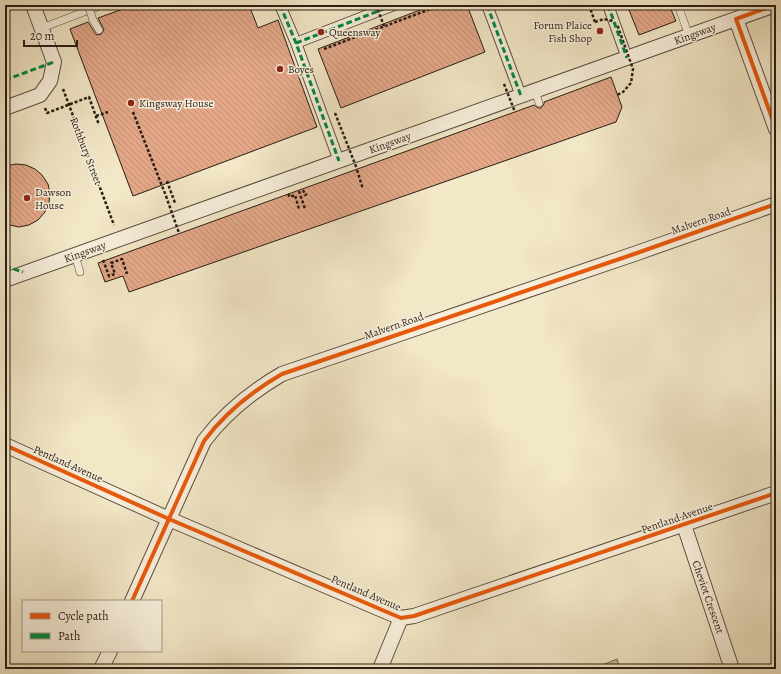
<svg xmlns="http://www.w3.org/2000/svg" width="781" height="674" viewBox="0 0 781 674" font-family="Alegreya,serif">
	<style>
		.park { fill: url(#park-crowns); stroke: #747052 }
		.building { fill: url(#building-back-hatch); stroke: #271d14 }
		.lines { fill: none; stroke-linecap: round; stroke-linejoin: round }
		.service-casing { stroke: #5a5041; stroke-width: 8 }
		.pedestrian-casing { stroke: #5a5041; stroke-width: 12 }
		.minor-casing { stroke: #5a5041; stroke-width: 16 }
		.path { stroke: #271d14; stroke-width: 2.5; stroke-dasharray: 3 2; stroke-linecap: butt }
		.service { stroke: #f7efdb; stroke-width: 7 }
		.pedestrian { stroke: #f7efdb; stroke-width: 10 }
		.minor { stroke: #f7efdb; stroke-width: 14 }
		.service-bridge-casing { stroke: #5a5041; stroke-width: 8; stroke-linecap: butt }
		.path-bridge { stroke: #271d14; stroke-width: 2.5; stroke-dasharray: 3 2; stroke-linecap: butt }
		.service-bridge { stroke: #f7efdb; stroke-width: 7 }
		.quiet { stroke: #00873e; stroke-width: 3; stroke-dasharray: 6 3; stroke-linecap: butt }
		.cycleway-casing { stroke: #f7efdb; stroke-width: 6 }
		.cycleway { stroke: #e8590c; stroke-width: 4 }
		.poi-dot { fill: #8f2418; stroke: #f7efdb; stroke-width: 1.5 }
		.labels { text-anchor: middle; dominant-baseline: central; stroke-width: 3; stroke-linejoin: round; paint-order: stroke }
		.poi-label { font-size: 11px; fill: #271d14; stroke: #f7efdb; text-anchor: start }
		.street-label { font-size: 11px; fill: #271d14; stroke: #f7efdb }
	</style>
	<defs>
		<pattern id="park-crowns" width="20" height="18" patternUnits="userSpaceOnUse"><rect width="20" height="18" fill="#c1c391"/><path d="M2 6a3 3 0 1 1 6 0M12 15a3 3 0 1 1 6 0" fill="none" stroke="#a6a77c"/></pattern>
		<pattern id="building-back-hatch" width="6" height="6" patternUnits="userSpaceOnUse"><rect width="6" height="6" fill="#e4a889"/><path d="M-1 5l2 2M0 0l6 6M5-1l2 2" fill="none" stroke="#c49075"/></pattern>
	</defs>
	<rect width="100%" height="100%" fill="#f2e7c7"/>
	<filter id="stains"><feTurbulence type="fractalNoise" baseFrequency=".005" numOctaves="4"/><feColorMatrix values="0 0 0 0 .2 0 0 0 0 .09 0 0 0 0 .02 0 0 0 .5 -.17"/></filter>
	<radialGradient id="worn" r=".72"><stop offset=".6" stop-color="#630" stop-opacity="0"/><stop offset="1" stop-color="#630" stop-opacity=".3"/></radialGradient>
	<path class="park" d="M617 659 620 669H592Z"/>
	<path class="building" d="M134 5H249L258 28 278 20 317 127 133 196 70 29 88 22 95 33 97 35 101 34 104 30 98 18Z
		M433 5H467L485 52 341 108 318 49Z
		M627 5H669L676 21 639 35Z
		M611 77 622 107 616 122 129 292 123 276 105 282 98 263 534 105 538 108H541L544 104V102Z
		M16 164 26 165 35 169 42 175 48 184 50 193 49 203 45 212 38 220 29 225 19 227 5 224V166Z"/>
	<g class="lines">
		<g class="service-casing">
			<path id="service" d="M678 5 689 36
				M93 20 99 30
				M42 28 102 5
				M535 91 539 103
				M5 150 6 152
				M75 255 80 272"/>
		</g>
		<g class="pedestrian-casing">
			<path id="pedestrian" d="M280 5 296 43 339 161
				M487 5 521 96
				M608 5 627 58
				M296 43 394 5"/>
		</g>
		<g class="minor-casing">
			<path id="minor" d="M736 19 776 129
				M5 108 40 95 50 81 54 62 33 5
				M5 280 775 5
				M5 445 169 519 401 618 414 616 776 493
				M684 525 732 669
				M132 601 204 441C225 413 251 392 282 374L637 253 776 204
				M101 669 110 651
				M380 669 401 618"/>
		</g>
		<path class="path" d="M589 5 595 22
			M324 49 441 5
			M63 89 114 225
			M45 108 47 113 89 97 99 125
			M133 112 166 196
			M96 116 108 112
			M357 170 363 189
			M167 181 175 203
			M303 190 305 195 307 194
			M299 191 305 209
			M288 194 290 197 295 195 299 209
			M103 260 109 276 115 274 111 263 122 259 127 274"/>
		<use href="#service" class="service"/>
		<use href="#pedestrian" class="pedestrian"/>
		<use href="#minor" class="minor"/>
		<g class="service-bridge-casing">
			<path id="service-bridge" d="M88 5 93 20"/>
		</g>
		<path class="path-bridge" d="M376 5 384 26
			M595 22 604 19 612 21 618 27 633 69 631 83 623 92 617 95
			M504 84 515 112
			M335 113 357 169
			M166 196 179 233"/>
		<use href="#service-bridge" class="service-bridge"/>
		<path class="quiet" d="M280 5 296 43 339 161
			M487 5 521 96
			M608 5 627 58
			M296 43 394 5
			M5 80 54 62
			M5 266 23 272"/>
		<g class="cycleway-casing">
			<path id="cycleway" d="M775 5 736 19 776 129
				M5 445 169 519 401 618 414 616 776 493
				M132 601 204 441C225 413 251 392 282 374L637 253 776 204"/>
		</g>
		<use href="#cycleway" class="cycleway"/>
	</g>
	<g class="poi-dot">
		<circle cx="600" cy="31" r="4"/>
		<circle cx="321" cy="32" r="4"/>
		<circle cx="280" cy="69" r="4"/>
		<circle cx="131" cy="103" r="4"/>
		<circle cx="27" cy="198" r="4"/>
	</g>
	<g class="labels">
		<g class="poi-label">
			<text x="592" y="25" text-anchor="end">Forum Plaice<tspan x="592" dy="13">Fish Shop</tspan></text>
			<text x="329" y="32">Queensway</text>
			<text x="288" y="69">Boyes</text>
			<text x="139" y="103">Kingsway House</text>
			<text x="35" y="192">Dawson<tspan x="35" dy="13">House</tspan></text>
		</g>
		<g class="street-label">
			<text transform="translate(695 34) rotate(-20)">Kingsway</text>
			<text transform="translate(390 143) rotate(-20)">Kingsway</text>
			<text transform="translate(86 151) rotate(69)">Rothbury Street</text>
			<text transform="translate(701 221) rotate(-19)">Malvern Road</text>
			<text transform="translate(85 252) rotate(-20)">Kingsway</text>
			<text transform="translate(394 326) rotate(-19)">Malvern Road</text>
			<text transform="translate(68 464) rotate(24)">Pentland Avenue</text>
			<text transform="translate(677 518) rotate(-19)">Pentland Avenue</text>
			<text transform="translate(366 593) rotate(23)">Pentland Avenue</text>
			<text transform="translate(708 597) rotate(71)">Cheviot Crescent</text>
		</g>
	</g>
	<rect width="781" height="674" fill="none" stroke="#f2e7c7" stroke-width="20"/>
	<rect x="6" y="6" width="769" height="662" fill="none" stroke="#271d14" stroke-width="2"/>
	<rect x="10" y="10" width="761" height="654" fill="none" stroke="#271d14"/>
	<rect x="22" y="600" width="140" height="52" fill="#f7efdb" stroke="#a49b8b"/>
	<rect x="30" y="613" width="20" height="6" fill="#e8590c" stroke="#a49b8b"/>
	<text x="58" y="620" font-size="12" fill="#271d14">Cycle path</text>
	<rect x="30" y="633" width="20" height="6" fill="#00873e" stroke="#a49b8b"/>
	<text x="58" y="640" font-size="12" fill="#271d14">Path</text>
	<path d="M24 40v6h53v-6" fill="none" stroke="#271d14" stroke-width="2"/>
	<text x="30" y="40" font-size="12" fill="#271d14" stroke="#f7efdb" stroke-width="3" paint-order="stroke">20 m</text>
	<rect width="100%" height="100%" filter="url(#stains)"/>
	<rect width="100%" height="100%" fill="url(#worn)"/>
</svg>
